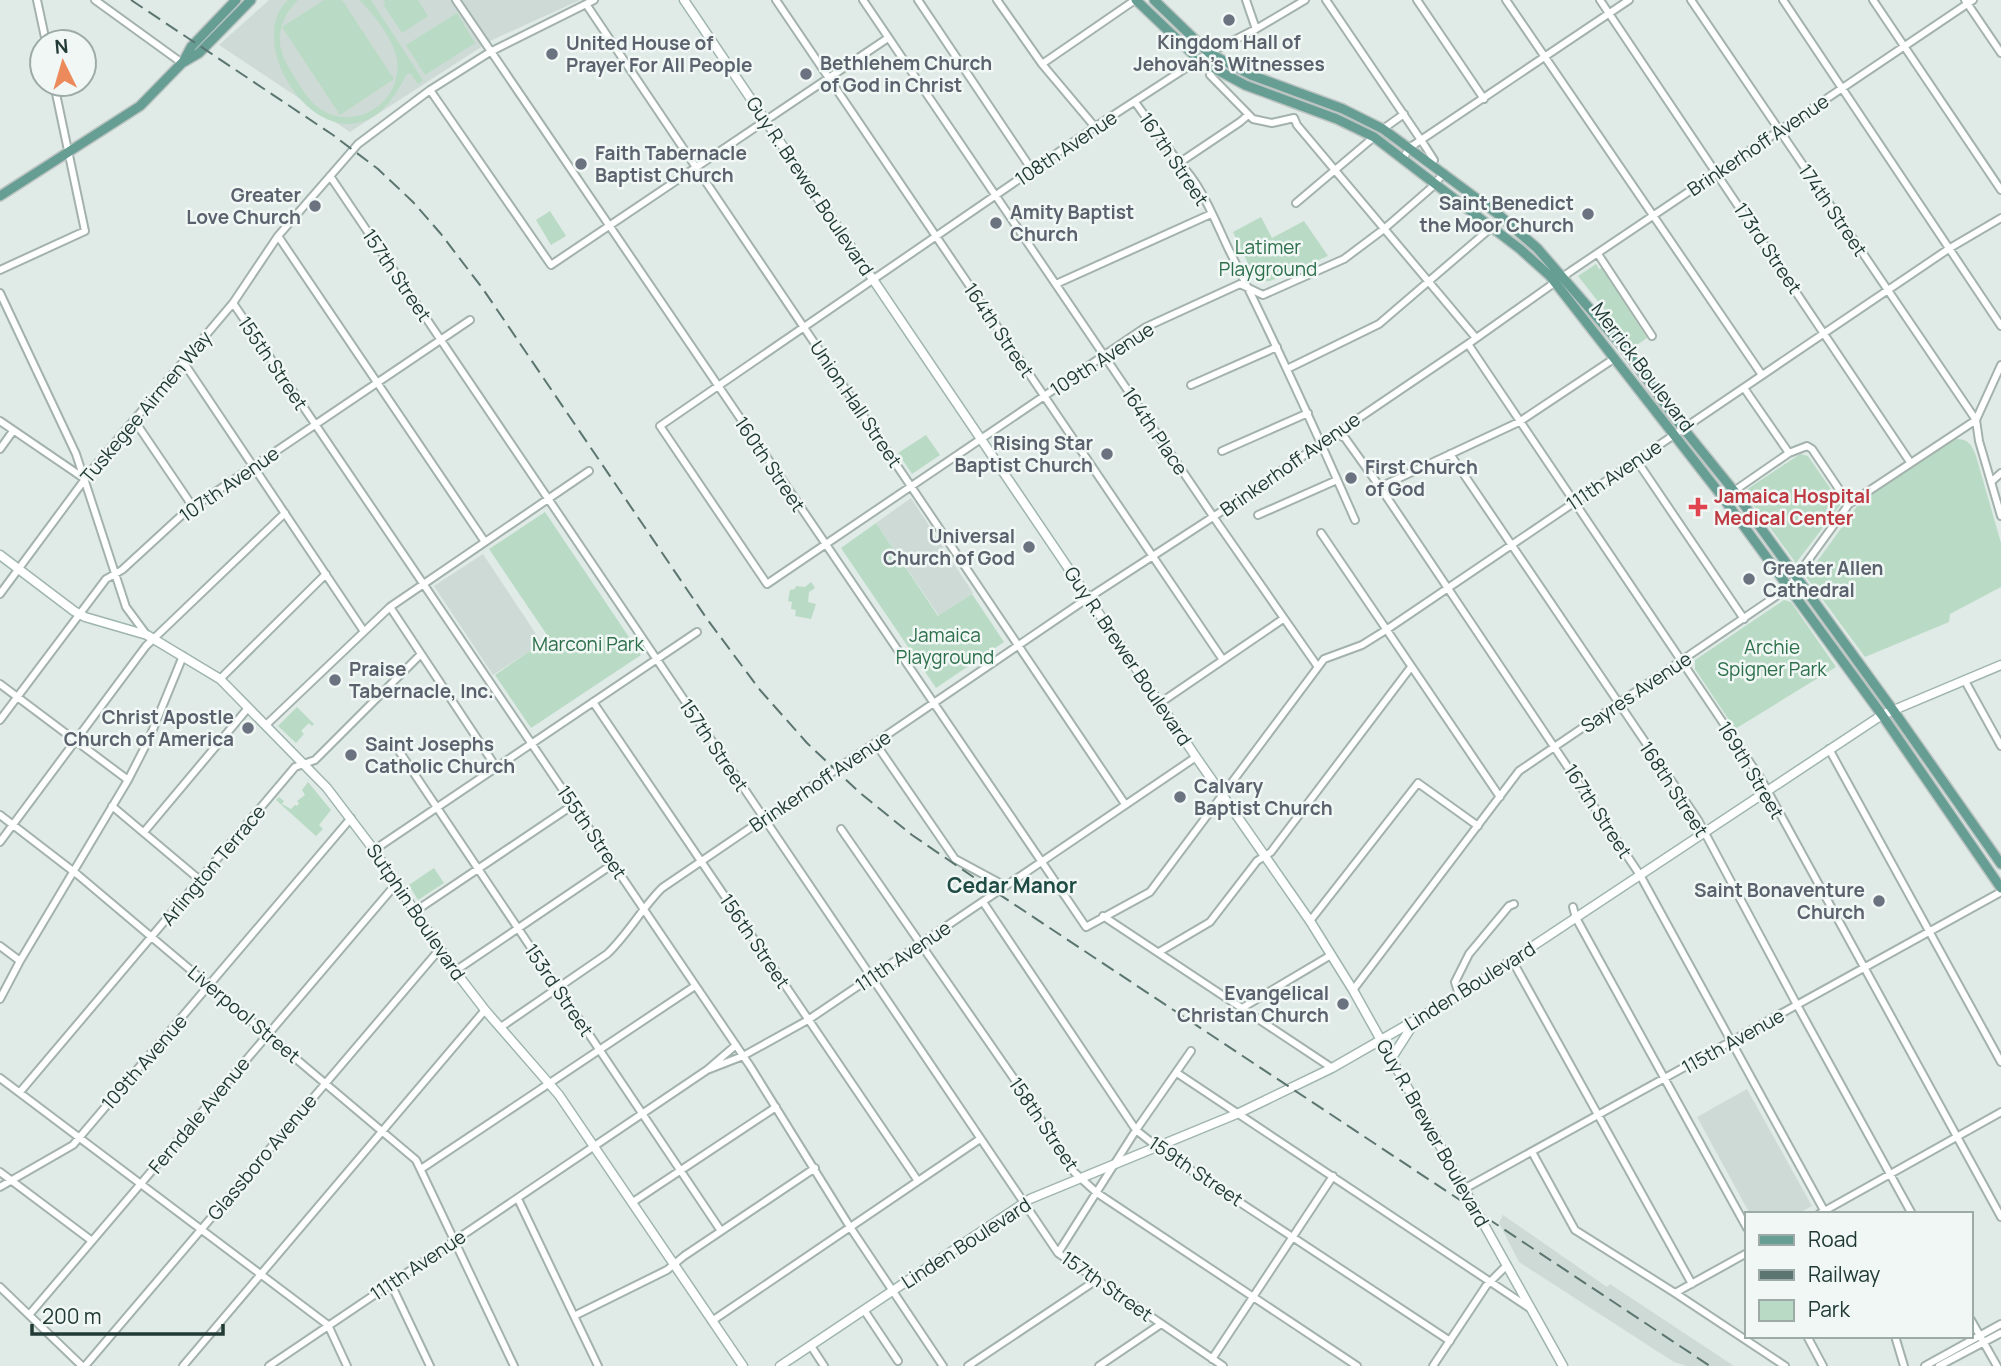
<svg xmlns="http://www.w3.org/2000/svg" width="2001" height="1366" viewBox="0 0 2001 1366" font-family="Manrope,sans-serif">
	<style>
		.built { fill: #cedad5 }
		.green { fill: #b9dbc5 }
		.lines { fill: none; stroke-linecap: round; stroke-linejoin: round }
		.street-casing { stroke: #a3b2ad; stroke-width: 10 }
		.secondary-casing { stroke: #9fb5af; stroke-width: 11 }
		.primary-casing { stroke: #bcc4c2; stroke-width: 12 }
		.street { stroke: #fff; stroke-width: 6 }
		.secondary { stroke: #fff; stroke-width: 8 }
		.primary { stroke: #669e94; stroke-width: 9 }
		.rail { stroke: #5b7570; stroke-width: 2; stroke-dasharray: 14 7; stroke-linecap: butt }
		.worship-dot { fill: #6b7280; stroke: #f0f7f4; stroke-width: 2.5 }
		.health-dot { fill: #e0444e; stroke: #f0f7f4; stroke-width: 2.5 }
		.labels { text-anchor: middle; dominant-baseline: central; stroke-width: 5; stroke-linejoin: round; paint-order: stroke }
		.worship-label { font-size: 19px; font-weight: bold; fill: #5b616d; stroke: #f0f7f4; text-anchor: start }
		.street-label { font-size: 19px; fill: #213a35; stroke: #f0f7f4 }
		.park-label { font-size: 19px; fill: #2d6f4b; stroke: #f0f7f4 }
		.health-label { font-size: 19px; font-weight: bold; fill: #be3a42; stroke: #f0f7f4; text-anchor: start }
		.neighbourhood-label { font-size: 21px; font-weight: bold; fill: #1e4b43; stroke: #f0f7f4 }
	</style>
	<rect width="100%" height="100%" fill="#e0eae6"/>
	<path class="built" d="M269 0H580L492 40 350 132 219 45Z
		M911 498 973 593 939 616 876 523Z
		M483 554 542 643 493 675 434 586Z
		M1747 1089 1812 1206 1797 1214H1750L1697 1117Z
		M1503 1215 1607 1287 1610 1284 1734 1366H1687L1674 1362 1519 1262 1499 1223Z"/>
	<path class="green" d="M288 0H298C278 20 274 44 289 68 298 82 308 102 322 110 359 132 403 100 397 59 393 39 374 14 359 0H371L423 80 418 84 410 73 406 75C347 201 234 50 288 0Z
		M324 0H342L394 79 340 115 282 27Z
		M383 0H418L428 16 402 33 383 4 385 3Z
		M457 13 475 43 425 75 406 45Z
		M550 211 566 236 551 245 536 220Z
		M1261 217 1272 238 1304 221 1328 256 1270 281H1259L1253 274 1233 232Z
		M1596 264 1599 269 1602 268 1647 338 1634 347 1578 276Z
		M926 435 940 455 912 474 898 453Z
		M1956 439C1969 439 1972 445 1976 456L2001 543V587L1950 614 1949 622 1865 657 1806 577 1860 502Z
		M1800 454 1808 456 1841 504 1796 563 1745 494 1746 490Z
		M545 512 641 655 531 728 495 675 549 638 489 549Z
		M876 523 938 616 972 594 1004 642 936 688 841 548Z
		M811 582 815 588 809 592 808 602 816 604 811 619 795 616 796 610 791 609 792 602 788 601 790 590 795 589 796 586 805 587Z
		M1784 600 1791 602 1836 667 1735 729 1695 669V660Z
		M297 707 314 724 312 726 309 723 301 731 304 734 296 743 278 726Z
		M308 782 331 810 319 825 323 829 316 836 276 800 279 797 284 801 282 804 291 809 295 805 297 806 299 803 297 801 305 795 302 790Z
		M434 868 444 883 418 900 409 885Z"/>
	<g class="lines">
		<g class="street-casing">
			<path id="street" d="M37 0 46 42
				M95 0 182 63
				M456 0 1086 927 1150 892 1324 659 1362 645 1386 630 1950 248 2001 218
				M776 0 1223 660
				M863 0 1219 525 1318 667
				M918 0 1032 170
				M997 0 1042 64 1095 127
				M1246 0 1256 29
				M1305 0 1256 29 1209 53 1095 127 660 426 767 584 1146 327 1240 284 1263 295 1344 259 1384 229 1431 188 1444 173
				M1326 0 1425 146 1434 160 1432 164
				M1417 0 1484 99
				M1506 0 1762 375
				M1600 0 1910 462
				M1691 0 1976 420 1979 441 2001 516
				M1783 0 2001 326
				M1873 0 2001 190
				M1965 0 2001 53
				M586 4 1125 804
				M1042 64 1135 0
				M1212 67 1210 75 1253 119 1272 123 1294 118
				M430 90 551 265 888 38
				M1135 102 1179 163C1201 183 1216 223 1229 250 1274 339 1315 429 1355 520
				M1294 118 1297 125 1476 338
				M1383 129 1404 114
				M1403 159 1409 148 1629 0
				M1179 163 1240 122 1248 115
				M330 176 1058 1253 1223 1366
				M1296 203 1374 137
				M278 236 485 542
				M1598 254 1652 336
				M0 270 85 231 54 84
				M1056 284 1211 214
				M0 293 76 454 126 607 146 634
				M233 303 750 1066 850 1227 943 1366
				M1468 344 1761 779 2001 1217
				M184 363 363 630
				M1287 369 1379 324 1492 227
				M1191 385 1277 347
				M1744 388 1789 453 1807 446 1812 449 1849 504
				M134 420 193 507
				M0 421 85 479
				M1334 433 1345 438 1380 487 1640 875 1826 1214
				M0 449 13 431
				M1222 451 1308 413
				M1450 454 1698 820 1797 1005 1912 1214
				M1637 461 1744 619
				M1991 482 2001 473
				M1380 487 1519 422 1615 358
				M1734 491 1789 453
				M1258 515 1337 480
				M1321 533 1500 797
				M0 594 91 471 233 303 278 236 358 144 430 90 490 52 594 0
				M390 607 496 767
				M220 679 326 574
				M1965 681 2001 746
				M0 684 128 780
				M593 702 918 1181
				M1160 703 1283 619
				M0 720 106 579 122 570 183 514 470 320
				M266 725 390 607 589 471
				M876 744 955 859 1005 886
				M397 748 721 1231
				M1829 749 2001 1062
				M112 806 200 880
				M0 815 78 875 416 1160 514 1366
				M841 829 1026 1096 1074 1172 1097 1193 1357 1366
				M144 832 248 708
				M0 842 146 646 285 513
				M374 850 697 632
				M983 902 1136 1130 1165 1153 1450 1341
				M1573 907 1576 918 1747 1228
				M414 912 573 805
				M1103 916 1332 1068
				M1310 921 1418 783 1478 826
				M0 946 20 961
				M1159 952 1210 922 1257 861 1271 852 1411 667
				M1512 960 1692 1284
				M455 971 613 864
				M1353 990 1519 771 1788 588 1849 504 1976 420 2001 365
				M1459 995 1455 982 1469 954 1509 906 1514 904
				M0 999 20 961 128 780 149 739 183 656
				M1242 1008 1331 955
				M501 1027 607 954C628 934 642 908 662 888L1082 602 1219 513 1468 344 1571 271 1973 0
				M707 1070 743 1056 808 1020 1196 757
				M1177 1073 1528 1307
				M0 1078 328 1325 347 1366
				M20 1092 295 767 315 760 421 654
				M1532 1152 1575 1230 1675 1293 1785 1366
				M421 1169 695 986
				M0 1172 92 1241
				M0 1187 73 1145 351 818
				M1464 1189 2001 892
				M518 1199 598 1366
				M633 1202 776 1107
				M1819 1214 2001 1112
				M1058 1253 1136 1130 1191 1051
				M391 1284 430 1366
				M0 1287 82 1366
				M1675 1293 1747 1253
				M864 1310 898 1361
				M29 1315 396 884
				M574 1316 667 1270 684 1256 815 1168
				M1971 1320 1997 1366
				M712 1321 980 1139
				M1807 1336 1823 1366
				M1895 1336 1904 1366
				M811 1346 824 1366
				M1212 1359 1333 1176
				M85 1366 439 950
				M183 1366 485 1010
				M269 1366 707 1070 736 1045
				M968 1366 1095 1281
				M1099 1366 1161 1324
				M1433 1366 1486 1286 1507 1265
				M1925 1366 2001 1324
				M1939 1366 2001 1333"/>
		</g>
		<g class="secondary-casing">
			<path id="secondary" d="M684 0 1196 757 1310 921 1353 990 1563 1366
				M0 555 74 611 85 617 147 635 220 679 327 788 374 850 455 971 485 1010 559 1095 743 1366
				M1391 1059 1414 1023
				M780 1366 1030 1199 1239 1113 1332 1068 1459 995 1882 715 2001 665"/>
		</g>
		<g class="primary-casing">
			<path id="primary" d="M1136 0 1199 60 1245 85 1337 119 1374 137 1520 249 1550 276 1721 495 1882 715 2001 888
				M1154 0 1209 53 1251 75 1343 109 1383 129 1499 215 1537 248 1623 347 1679 423 1734 491 1893 710 2001 864
				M183 62 191 47 236 0
				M0 196 140 106 182 63 199 53 251 0"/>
		</g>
		<use href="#street" class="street"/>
		<use href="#secondary" class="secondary"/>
		<use href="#primary" class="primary"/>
		<path class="rail" d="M131 0 333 135 378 169 413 202 441 234 483 289 707 619 760 690 807 743 859 792 912 835 985 885 1710 1366"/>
	</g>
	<g class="worship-dot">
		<circle cx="1229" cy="20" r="7"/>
		<circle cx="552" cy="54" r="7"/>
		<circle cx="806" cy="74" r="7"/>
		<circle cx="581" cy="164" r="7"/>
		<circle cx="315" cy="206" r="7"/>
		<circle cx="1588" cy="214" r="7"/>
		<circle cx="996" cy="223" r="7"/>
		<circle cx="1107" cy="454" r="7"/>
		<circle cx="1351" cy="478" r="7"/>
		<circle cx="1029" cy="547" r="7"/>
		<circle cx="1749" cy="579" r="7"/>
		<circle cx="335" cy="680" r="7"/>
		<circle cx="248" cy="728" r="7"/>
		<circle cx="351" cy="755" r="7"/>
		<circle cx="1180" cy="797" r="7"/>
		<circle cx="1879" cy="901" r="7"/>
		<circle cx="1343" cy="1004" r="7"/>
	</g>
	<path class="health-dot" d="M1694.5 496.5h7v7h7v7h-7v7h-7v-7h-7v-7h7z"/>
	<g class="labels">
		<g class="worship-label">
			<text x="1229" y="42" text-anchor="middle">Kingdom Hall of<tspan x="1229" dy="22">Jehovah's Witnesses</tspan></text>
			<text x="566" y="43">United House of<tspan x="566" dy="22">Prayer For All People</tspan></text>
			<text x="820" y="63">Bethlehem Church<tspan x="820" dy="22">of God in Christ</tspan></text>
			<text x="595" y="153">Faith Tabernacle<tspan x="595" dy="22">Baptist Church</tspan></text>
			<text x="301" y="195" text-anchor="end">Greater<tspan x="301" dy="22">Love Church</tspan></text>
			<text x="1574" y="203" text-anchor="end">Saint Benedict<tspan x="1574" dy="22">the Moor Church</tspan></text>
			<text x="1010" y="212">Amity Baptist<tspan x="1010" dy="22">Church</tspan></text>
			<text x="1093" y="443" text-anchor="end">Rising Star<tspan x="1093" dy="22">Baptist Church</tspan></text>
			<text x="1365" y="467">First Church<tspan x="1365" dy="22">of God</tspan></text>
			<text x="1015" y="536" text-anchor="end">Universal<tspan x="1015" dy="22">Church of God</tspan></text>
			<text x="1763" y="568">Greater Allen<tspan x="1763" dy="22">Cathedral</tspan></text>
			<text x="349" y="669">Praise<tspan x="349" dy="22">Tabernacle, Inc.</tspan></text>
			<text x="234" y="717" text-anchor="end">Christ Apostle<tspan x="234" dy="22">Church of America</tspan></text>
			<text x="365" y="744">Saint Josephs<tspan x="365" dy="22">Catholic Church</tspan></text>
			<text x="1194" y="786">Calvary<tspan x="1194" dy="22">Baptist Church</tspan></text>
			<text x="1865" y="890" text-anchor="end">Saint Bonaventure<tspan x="1865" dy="22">Church</tspan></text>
			<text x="1329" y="993" text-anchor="end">Evangelical<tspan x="1329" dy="22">Christan Church</tspan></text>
		</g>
		<g class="street-label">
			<text transform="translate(1758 145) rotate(-34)">Brinkerhoff Avenue</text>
			<text transform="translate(1066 148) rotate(-34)">108th Avenue</text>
			<text transform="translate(1174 159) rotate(56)">167th Street</text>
			<text transform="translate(810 186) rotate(56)">Guy R. Brewer Boulevard</text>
			<text transform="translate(1833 210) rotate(56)">174th Street</text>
			<text transform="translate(1768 248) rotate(56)">173rd Street</text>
			<text transform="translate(397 275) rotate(56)">157th Street</text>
			<text transform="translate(999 330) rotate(56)">164th Street</text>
			<text transform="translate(1102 359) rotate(-33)">109th Avenue</text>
			<text transform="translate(273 363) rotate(56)">155th Street</text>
			<text transform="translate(1643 367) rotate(53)">Merrick Boulevard</text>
			<text transform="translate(856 404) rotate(56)">Union Hall Street</text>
			<text transform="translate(146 407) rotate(-50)">Tuskegee Airmen Way</text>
			<text transform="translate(1155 431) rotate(56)">164th Place</text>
			<text transform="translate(770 464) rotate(56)">160th Street</text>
			<text transform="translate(1290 464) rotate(-35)">Brinkerhoff Avenue</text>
			<text transform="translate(1614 475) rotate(-34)">111th Avenue</text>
			<text transform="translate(229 484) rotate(-35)">107th Avenue</text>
			<text transform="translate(1128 656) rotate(56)">Guy R. Brewer Boulevard</text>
			<text transform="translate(1636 692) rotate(-34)">Sayres Avenue</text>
			<text transform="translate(714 745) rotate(56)">157th Street</text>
			<text transform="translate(1751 770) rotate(59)">169th Street</text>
			<text transform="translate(820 781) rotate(-34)">Brinkerhoff Avenue</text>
			<text transform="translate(1674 789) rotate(57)">168th Street</text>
			<text transform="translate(1598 811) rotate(57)">167th Street</text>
			<text transform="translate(592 832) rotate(56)">155th Street</text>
			<text transform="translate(213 865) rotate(-50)">Arlington Terrace</text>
			<text transform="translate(416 912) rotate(56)">Sutphin Boulevard</text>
			<text transform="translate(755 941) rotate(56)">156th Street</text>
			<text transform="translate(903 956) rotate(-34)">111th Avenue</text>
			<text transform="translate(1470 986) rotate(-32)">Linden Boulevard</text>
			<text transform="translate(559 990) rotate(56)">153rd Street</text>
			<text transform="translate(244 1014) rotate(40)">Liverpool Street</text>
			<text transform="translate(1733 1041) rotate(-29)">115th Avenue</text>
			<text transform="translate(144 1062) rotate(-49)">109th Avenue</text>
			<text transform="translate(199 1115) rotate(-50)">Ferndale Avenue</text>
			<text transform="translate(1044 1124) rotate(56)">158th Street</text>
			<text transform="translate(1433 1133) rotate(61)">Guy R. Brewer Boulevard</text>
			<text transform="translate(262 1157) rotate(-50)">Glassboro Avenue</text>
			<text transform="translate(1196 1171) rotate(34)">159th Street</text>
			<text transform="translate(966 1243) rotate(-33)">Linden Boulevard</text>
			<text transform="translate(418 1265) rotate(-34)">111th Avenue</text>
			<text transform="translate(1107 1286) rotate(35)">157th Street</text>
		</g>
		<g class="park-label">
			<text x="1268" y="247">Latimer<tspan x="1268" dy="22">Playground</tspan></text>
			<text x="945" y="635">Jamaica<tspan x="945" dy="22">Playground</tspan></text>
			<text x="588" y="644">Marconi Park</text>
			<text x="1772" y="647">Archie<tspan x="1772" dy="22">Spigner Park</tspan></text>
		</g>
		<g class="health-label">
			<text x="1714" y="496">Jamaica Hospital<tspan x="1714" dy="22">Medical Center</tspan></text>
		</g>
		<g class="neighbourhood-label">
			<text x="1012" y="885">Cedar Manor</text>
		</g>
	</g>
	<rect x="1745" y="1212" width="228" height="126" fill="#f0f7f4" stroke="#9daba8" stroke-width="2"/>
	<rect x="1759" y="1235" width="35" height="10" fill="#669e94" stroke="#9daba8" stroke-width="2"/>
	<text x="1808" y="1247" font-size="21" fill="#213a35">Road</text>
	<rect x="1759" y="1270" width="35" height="10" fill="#5b7570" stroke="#9daba8" stroke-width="2"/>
	<text x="1808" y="1282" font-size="21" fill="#213a35">Railway</text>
	<rect x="1759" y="1300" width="35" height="21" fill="#b9dbc5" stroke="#9daba8" stroke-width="2"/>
	<text x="1808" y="1317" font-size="21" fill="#213a35">Park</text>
	<g transform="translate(63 63) rotate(355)"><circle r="33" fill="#f0f7f4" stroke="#9daba8" stroke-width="2"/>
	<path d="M0-5L12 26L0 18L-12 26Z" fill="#ec8a5b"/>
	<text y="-10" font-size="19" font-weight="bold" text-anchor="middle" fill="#213a35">N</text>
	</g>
	<path d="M32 1324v10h191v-10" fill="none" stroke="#213a35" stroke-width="3.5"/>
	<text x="42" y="1324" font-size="21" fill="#213a35" stroke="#f0f7f4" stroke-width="5" paint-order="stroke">200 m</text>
</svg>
